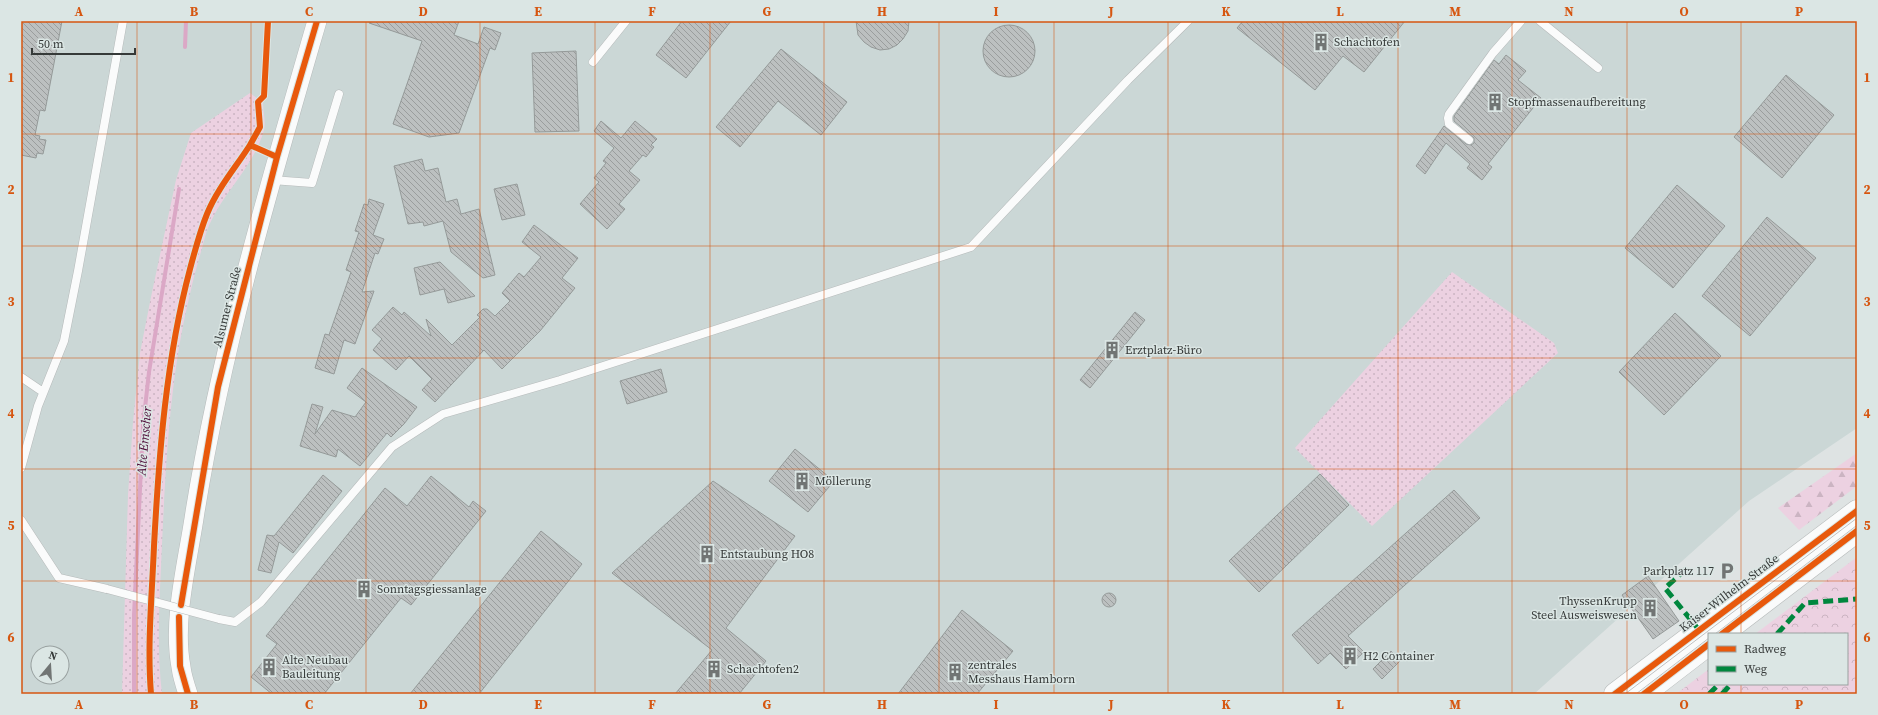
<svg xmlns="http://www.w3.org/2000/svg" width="1878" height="715" viewBox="0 0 1878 715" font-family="'Source Serif 4',serif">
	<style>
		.built { fill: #cbd7d6; fill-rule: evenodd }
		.grass { fill: url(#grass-dots) }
		.forest { fill: url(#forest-firs) }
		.park { fill: url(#park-crowns) }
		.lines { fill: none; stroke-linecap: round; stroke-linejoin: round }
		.stream { stroke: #dba8c6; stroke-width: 4 }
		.building { fill: url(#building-back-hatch); stroke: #959a99 }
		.service-casing { stroke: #b6baba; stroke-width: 9 }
		.tertiary-casing { stroke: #b6baba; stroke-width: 20 }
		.secondary-casing { stroke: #b6baba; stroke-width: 23 }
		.service { stroke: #fafbfb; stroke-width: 8 }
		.tertiary { stroke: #fafbfb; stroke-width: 19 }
		.secondary { stroke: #fafbfb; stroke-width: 22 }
		.tram { stroke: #c1c2c2; stroke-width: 1 }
		.service-bridge-casing { stroke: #b6baba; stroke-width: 9; stroke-linecap: butt }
		.service-bridge { stroke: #fafbfb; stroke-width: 8 }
		.quiet { stroke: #00873e; stroke-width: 5; stroke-dasharray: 10 5; stroke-linecap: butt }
		.cycleway-casing { stroke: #dbe6e4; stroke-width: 8 }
		.cycleway { stroke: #e8590c; stroke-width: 6 }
		.grid { fill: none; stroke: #d65610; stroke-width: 1; stroke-opacity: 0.55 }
		.labels { text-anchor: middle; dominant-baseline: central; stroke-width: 3; stroke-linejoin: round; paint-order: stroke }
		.poi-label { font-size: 12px; fill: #363a39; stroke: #dbe6e4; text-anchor: start }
		.street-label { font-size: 12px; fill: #363a39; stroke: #dbe6e4 }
		.water-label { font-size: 13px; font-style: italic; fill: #4e0b38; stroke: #dbe6e4 }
		.neatline { fill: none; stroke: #d65610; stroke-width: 1.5 }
		.grid-label { font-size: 13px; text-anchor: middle; font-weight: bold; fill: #d65610 }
	</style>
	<defs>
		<pattern id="grass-dots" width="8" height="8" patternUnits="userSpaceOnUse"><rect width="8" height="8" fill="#ecd1e1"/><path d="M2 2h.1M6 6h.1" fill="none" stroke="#cbb4c2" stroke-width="1.8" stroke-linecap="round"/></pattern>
		<pattern id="forest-firs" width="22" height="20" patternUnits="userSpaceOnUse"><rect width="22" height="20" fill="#ecd1e1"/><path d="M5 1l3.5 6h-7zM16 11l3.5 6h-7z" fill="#cbb4c2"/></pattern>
		<pattern id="park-crowns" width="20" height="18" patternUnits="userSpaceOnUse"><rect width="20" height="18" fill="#ecd1e1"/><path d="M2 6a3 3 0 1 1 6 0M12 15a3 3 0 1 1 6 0" fill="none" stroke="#cbb4c2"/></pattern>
		<pattern id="building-back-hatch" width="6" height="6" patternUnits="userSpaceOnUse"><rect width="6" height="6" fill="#bcc0c0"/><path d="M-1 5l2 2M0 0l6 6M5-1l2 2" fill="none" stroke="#9a9d9d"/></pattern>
	</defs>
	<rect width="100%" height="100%" fill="#dee3e3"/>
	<path class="built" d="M21 21H1857V428L1749 501 1534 694H21ZM38 653H62V677H38Z"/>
	<path class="grass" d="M250 93 263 103C263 111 266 122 264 130 253 170 216 198 205 237 200 256 194 275 190 294 170 375 166 460 162 544 160 593 156 644 162 694H122L128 495 133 422 140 353 151 297 176 180 191 133Z
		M1452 272 1554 343 1558 353 1372 526 1295 448Z"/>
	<path class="forest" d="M1857 453V486L1799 530 1778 508Z"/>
	<path class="park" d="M1857 557V694H1676L1709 669V684H1847V634H1755Z"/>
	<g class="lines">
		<path class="stream" d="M185 47 186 21
			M134 694V615L143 426 149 372 179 189"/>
	</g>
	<path class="building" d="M21 21H62L45 111 40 110 35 135 40 136 39 139 46 140 43 154 37 153 36 158 21 155Z
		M370 21H459L454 35 478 44 484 27 501 33 495 50 490 48 459 133 429 137 393 124 422 41 369 23Z
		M682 21H731L686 78 656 55Z
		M856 21H909L908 31 903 39 897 45 889 49 880 50 871 47 864 42 858 35Z
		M1243 21H1405L1364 72 1343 56 1315 90 1237 28Z
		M983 51a26 26 0 1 1 52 0a26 26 0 1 1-52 0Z
		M781 49 847 102 821 135 778 101 740 147 716 127Z
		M576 51 579 131 535 132 532 53Z
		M1506 55 1526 71 1518 80 1541 98 1488 164 1492 167 1482 180 1467 168 1470 164 1446 143 1425 174 1416 166 1444 126 1466 144 1471 145 1474 143V138L1454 121V116L1494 60 1499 64Z
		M1786 75 1834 115 1782 178 1734 137Z
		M601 121 621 138 635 121 657 139 651 145 654 147 646 157 643 155 629 171 640 180 619 204 625 209 607 229 580 204 599 182 594 178 606 163 603 161 614 148 594 131Z
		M422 159 425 171 438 168 446 202 457 199 461 214 479 209 495 275 483 278 451 252 443 221 424 226 423 222 408 224 394 166Z
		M517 184 525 215 502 220 494 189Z
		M1677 185 1725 226 1673 288 1625 248Z
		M369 199 384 204 373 235 384 239 378 254 375 253 362 292 374 291 355 344 344 340 334 374 315 368 325 334 329 335 351 272 346 270 359 232 355 231 364 204 368 205Z
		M1767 217 1816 258 1750 336 1702 296Z
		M534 225 578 258 562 278 575 288 540 331 502 369 484 350 435 402 422 390 432 379 409 356 396 370 373 350 382 339 372 330 393 307 402 315 404 312 431 336 426 319 452 345 480 317 477 315 483 309H487L495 316 510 301 502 293 519 273 524 277 541 257 522 242Z
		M440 262 475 296 448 303 444 289 420 295 414 268Z
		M1135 312 1145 320 1090 388 1080 380Z
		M1675 313 1721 356 1664 415 1619 372Z
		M362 368 417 407 404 424 391 437 387 433 360 466 338 449 336 457 300 446 312 404 323 407 315 434 332 410 355 417 366 402 347 388Z
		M661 369 667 392 627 404 620 381Z
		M795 449 834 481 808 512 769 481Z
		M1320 474 1349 505 1259 592 1229 561Z
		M323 475 342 491 293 553 279 542 271 573 258 570 267 535 274 536Z
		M431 476 469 507 473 501 486 511 411 605 401 598 324 694H272L251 677 277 644 266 636 385 488 407 506Z
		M713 481 795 536 726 628 766 661 739 694H675L712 650 612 573Z
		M1454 490 1480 518 1348 636 1364 652 1346 669 1330 653 1318 664 1292 635Z
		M541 531 582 564 479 694H410Z
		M1648 576 1679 621 1653 639 1622 595Z
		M1102 600a7 7 0 1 1 14 0a7 7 0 1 1-14 0Z
		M962 610 1013 651 977 694H898Z
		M1391 651 1400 661 1382 679 1373 669Z"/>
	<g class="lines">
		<g class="service-casing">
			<path id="service" d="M1540 21 1598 68
				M593 62 626 21
				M1469 140 1449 124 1448 118 1449 114 1493 53 1521 21
				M272 180 312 183 339 94
				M21 377 43 392
				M21 468 38 406 64 341 78 271 123 21
				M21 520 59 578 107 589
				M219 619 235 622 261 602 392 447 443 414 560 380 971 247 1128 80 1188 21"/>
		</g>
		<g class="tertiary-casing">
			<path id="tertiary" d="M188 694C185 685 182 676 181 667 172 619 188 561 195 512 222 345 270 183 317 21"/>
		</g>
		<g class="secondary-casing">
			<path id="secondary" d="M1722 634 1857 531
				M1615 694 1857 511
				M1644 694 1709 644"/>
		</g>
		<use href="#service" class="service"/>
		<use href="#tertiary" class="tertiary"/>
		<use href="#secondary" class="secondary"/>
		<path class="tram" d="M1715 634 1856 526
			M1625 694 1857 518
			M1636 694 1709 638"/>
		<g class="service-bridge-casing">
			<path id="service-bridge" d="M107 589 219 619"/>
		</g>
		<use href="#service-bridge" class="service-bridge"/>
		<path class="quiet" d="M1686 569 1665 588 1699 630
			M1777 634 1805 603 1857 599
			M1709 694 1719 684
			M1722 694 1731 684"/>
		<g class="cycleway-casing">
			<path id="cycleway" d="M250 145 260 127 258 102 264 96 268 21
				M181 605 218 387 277 157 317 21
				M179 617 180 666 188 694
				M1722 634 1857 531
				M151 694C147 645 152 595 154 546 159 453 166 359 190 269 195 250 200 231 207 214 217 189 236 167 250 145L277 157
				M1615 694 1857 511
				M1644 694 1709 644"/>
		</g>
		<use href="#cycleway" class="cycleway"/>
	</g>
	<path class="grid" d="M137 21V694M251 21V694M366 21V694M480 21V694M595 21V694M710 21V694M824 21V694M939 21V694M1054 21V694M1168 21V694M1283 21V694M1398 21V694M1512 21V694M1627 21V694M1741 21V634M21 134H1857M21 246H1857M21 358H1857M21 469H1857M21 581H1857M1741 684V694"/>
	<defs>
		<g id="building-bare" transform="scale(1.38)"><path d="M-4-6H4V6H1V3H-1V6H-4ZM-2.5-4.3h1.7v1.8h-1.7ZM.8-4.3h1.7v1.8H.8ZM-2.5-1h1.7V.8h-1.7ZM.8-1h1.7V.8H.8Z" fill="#717574" stroke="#dbe6e4" stroke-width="2.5" paint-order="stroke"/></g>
		<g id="parking-bare" transform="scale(1.38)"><path d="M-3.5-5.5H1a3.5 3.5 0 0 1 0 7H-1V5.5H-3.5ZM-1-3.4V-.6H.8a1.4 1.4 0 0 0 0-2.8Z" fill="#717574" stroke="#dbe6e4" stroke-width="2.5" paint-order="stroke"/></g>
	</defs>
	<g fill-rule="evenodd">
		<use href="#building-bare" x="1321" y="42"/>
		<use href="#building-bare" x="1495" y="102"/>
		<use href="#building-bare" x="1112" y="350"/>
		<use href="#building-bare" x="802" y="481"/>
		<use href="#building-bare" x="707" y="554"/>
		<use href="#parking-bare" x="1727" y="571"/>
		<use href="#building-bare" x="364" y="589"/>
		<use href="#building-bare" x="1650" y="608"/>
		<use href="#building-bare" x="1350" y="656"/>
		<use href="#building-bare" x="269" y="667"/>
		<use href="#building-bare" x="714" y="669"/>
		<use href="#building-bare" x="955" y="672"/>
	</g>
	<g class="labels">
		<g class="poi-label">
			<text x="1334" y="42">Schachtofen</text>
			<text x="1508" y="102">Stopfmassenaufbereitung</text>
			<text x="1125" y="350">Erztplatz-Büro</text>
			<text x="815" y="481">Möllerung</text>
			<text x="720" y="554">Entstaubung HO8</text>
			<text x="1714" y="571" text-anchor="end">Parkplatz 117</text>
			<text x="377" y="589">Sonntagsgiessanlage</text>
			<text x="1637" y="601" text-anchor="end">ThyssenKrupp<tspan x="1637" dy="14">Steel Ausweiswesen</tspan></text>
			<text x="1363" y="656">H2 Container</text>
			<text x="282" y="660">Alte Neubau<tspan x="282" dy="14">Bauleitung</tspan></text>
			<text x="968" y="665">zentrales<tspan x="968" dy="14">Messhaus Hamborn</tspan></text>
			<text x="727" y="669">Schachtofen2</text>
		</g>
		<g class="street-label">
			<text transform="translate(227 307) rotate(-76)">Alsumer Straße</text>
			<text transform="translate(1729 593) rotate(-37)">Kaiser-Wilhelm-Straße</text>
		</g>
		<g class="water-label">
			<text transform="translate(144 441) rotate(-85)">Alte Emscher</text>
		</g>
	</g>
	<rect width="1878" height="715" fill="none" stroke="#dbe6e4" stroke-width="44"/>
	<rect x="1708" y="633" width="140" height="52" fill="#dbe6e4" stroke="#99a1a0"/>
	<rect x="1716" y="646" width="20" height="6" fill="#e8590c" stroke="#99a1a0"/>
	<text x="1744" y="653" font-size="12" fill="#363a39">Radweg</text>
	<rect x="1716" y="666" width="20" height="6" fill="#00873e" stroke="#99a1a0"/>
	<text x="1744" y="673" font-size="12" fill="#363a39">Weg</text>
	<g transform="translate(50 665) rotate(18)"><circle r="19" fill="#dbe6e4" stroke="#99a1a0"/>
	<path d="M0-3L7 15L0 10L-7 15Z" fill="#717574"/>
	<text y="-6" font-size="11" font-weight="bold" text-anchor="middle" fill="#363a39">N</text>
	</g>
	<path d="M32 48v6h103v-6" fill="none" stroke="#363a39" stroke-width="2"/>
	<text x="38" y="48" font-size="12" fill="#363a39" stroke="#dbe6e4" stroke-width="3" paint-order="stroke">50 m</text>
	<rect x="22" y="22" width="1834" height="671" class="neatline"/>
	<g class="grid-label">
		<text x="79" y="16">A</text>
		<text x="194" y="16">B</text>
		<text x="309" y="16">C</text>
		<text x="423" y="16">D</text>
		<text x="538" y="16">E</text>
		<text x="652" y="16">F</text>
		<text x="767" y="16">G</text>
		<text x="882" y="16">H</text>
		<text x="996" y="16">I</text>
		<text x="1111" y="16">J</text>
		<text x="1226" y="16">K</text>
		<text x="1340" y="16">L</text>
		<text x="1455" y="16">M</text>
		<text x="1569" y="16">N</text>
		<text x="1684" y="16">O</text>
		<text x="1799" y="16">P</text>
		<text x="11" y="82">1</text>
		<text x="1867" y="82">1</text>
		<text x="11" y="194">2</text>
		<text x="1867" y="194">2</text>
		<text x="11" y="306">3</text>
		<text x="1867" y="306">3</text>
		<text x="11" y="418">4</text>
		<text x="1867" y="418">4</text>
		<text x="11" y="530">5</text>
		<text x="1867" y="530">5</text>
		<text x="11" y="642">6</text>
		<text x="1867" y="642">6</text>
		<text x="79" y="709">A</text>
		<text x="194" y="709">B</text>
		<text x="309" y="709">C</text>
		<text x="423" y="709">D</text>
		<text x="538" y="709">E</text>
		<text x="652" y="709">F</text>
		<text x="767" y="709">G</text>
		<text x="882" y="709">H</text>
		<text x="996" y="709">I</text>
		<text x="1111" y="709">J</text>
		<text x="1226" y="709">K</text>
		<text x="1340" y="709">L</text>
		<text x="1455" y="709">M</text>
		<text x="1569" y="709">N</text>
		<text x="1684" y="709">O</text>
		<text x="1799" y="709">P</text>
	</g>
</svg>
